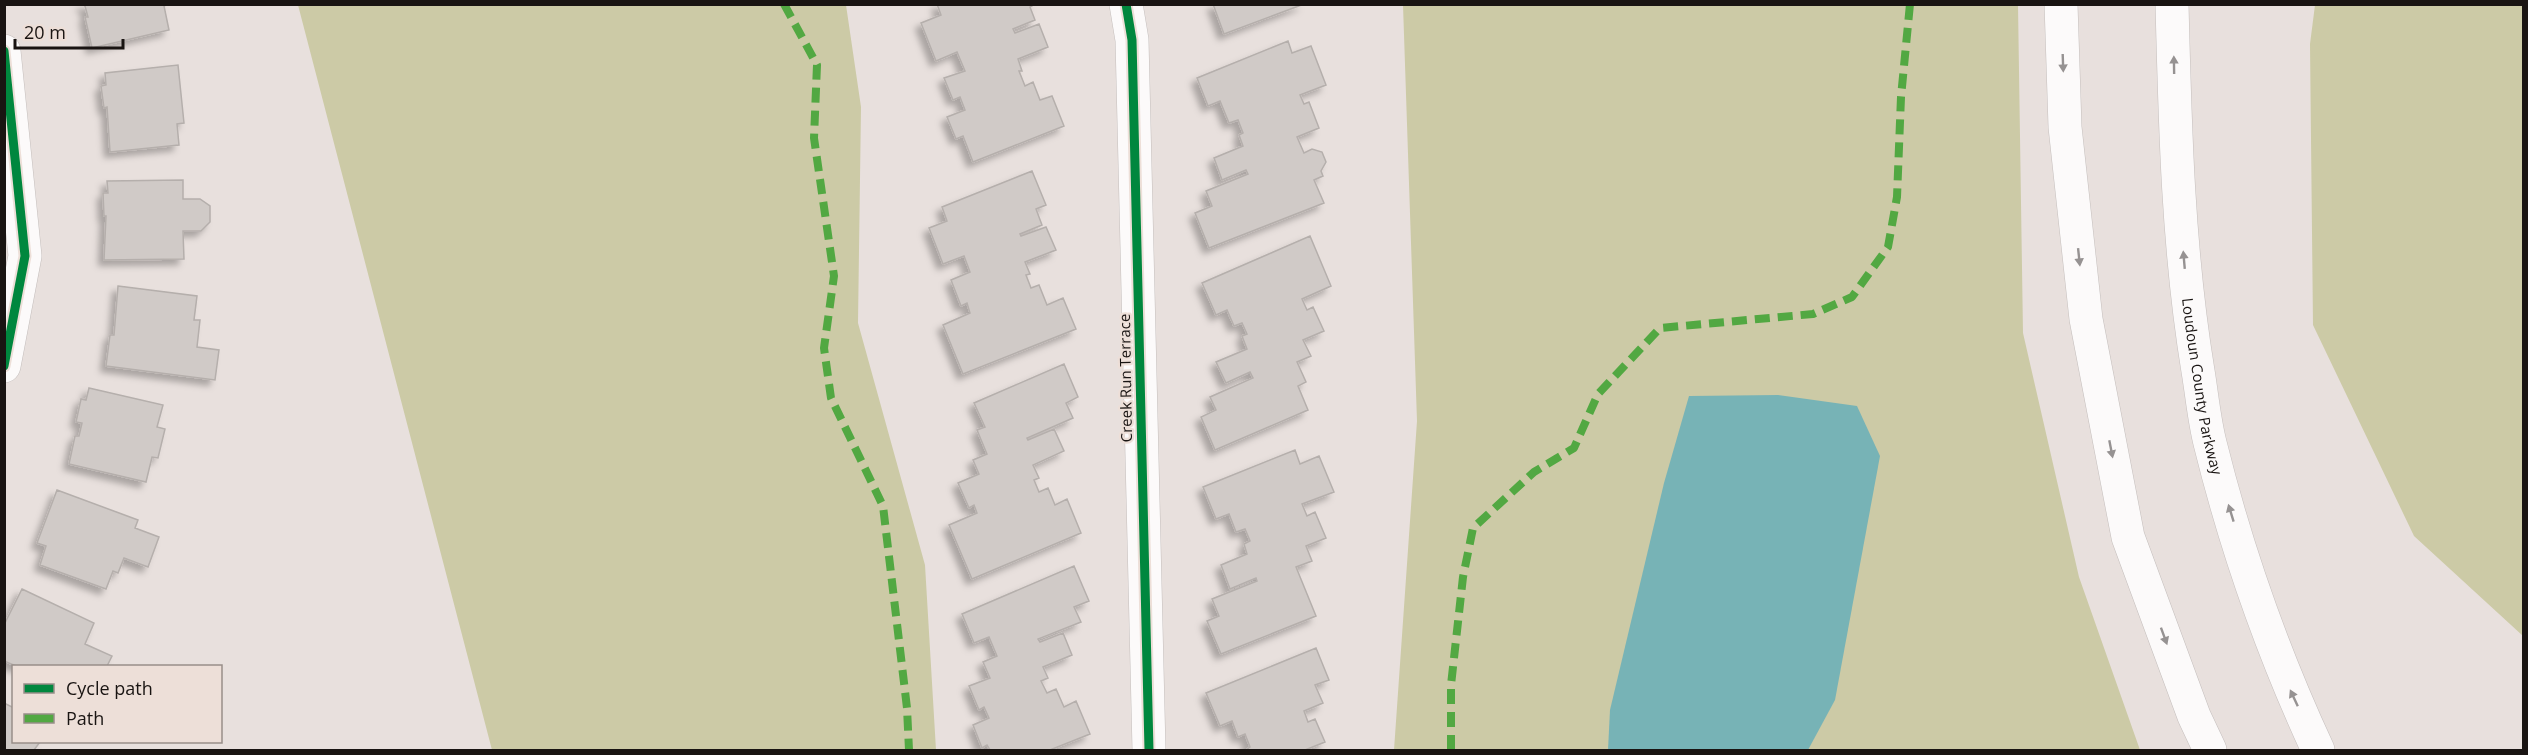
<svg xmlns="http://www.w3.org/2000/svg" width="2528" height="755" viewBox="0 0 2528 755" font-family="'Open Sans',sans-serif">
	<style>
		.green { fill: #cccaa6 }
		.water { fill: #77b3b6 }
		.building { fill: #d0cac7; stroke: #b5afac; stroke-width: 1.5; filter: url(#shadow) }
		.lines { fill: none; stroke-linecap: round; stroke-linejoin: round }
		.minor-casing { stroke: #c4bebc; stroke-width: 34 }
		.primary-casing { stroke: #c4bebc; stroke-width: 34 }
		.minor { stroke: #fcfafa; stroke-width: 33 }
		.primary { stroke: #fcfafa; stroke-width: 33 }
		.quiet { stroke: #52a842; stroke-width: 8; stroke-dasharray: 15 8; stroke-linecap: butt }
		.cycleway-casing { stroke: #eddfd8; stroke-width: 13 }
		.cycleway { stroke: #00873e; stroke-width: 9 }
		.oneway { fill: #969292 }
		.labels { text-anchor: middle; dominant-baseline: central; stroke-width: 4.5; stroke-linejoin: round; paint-order: stroke }
		.street-label { font-size: 15px; fill: #191412; stroke: #eddfd8 }
	</style>
	<defs>
		<filter id="shadow"><feDropShadow dx="-5.5" dy="5.5" stdDeviation="3" flood-color="#0004"/></filter>
	</defs>
	<rect width="100%" height="100%" fill="#e8e0dd"/>
	<path class="green" d="M298 5H846L861 107 858 323 925 565 936 750H492Z
		M1403 5H2018L2023 333 2079 577 2140 750H1394L1417 421Z
		M2315 5H2523V636L2414 536 2313 325 2310 44Z"/>
	<path class="water" d="M1778 395 1857 406 1880 456 1835 700 1808 750H1608L1610 710 1664 483 1689 396Z"/>
	<path class="building" d="M81 4H168L164 6 169 30 92 48 85 17H88L85 6Z
		M937 4H1035L1030 7 1035 20 1013 29 1015 33 1039 24 1048 47 1018 59 1022 71H1019L1025 86 1033 82 1040 100 1052 96 1064 126 973 162 963 136 956 139 947 117 965 110 960 97 953 100 944 78 965 71 957 52 936 61 921 23 941 15Z
		M1213 4H1304L1224 34Z
		M1288 41 1292 53 1311 46 1326 85 1300 95 1304 104 1309 102 1319 128 1297 137 1304 153 1312 149 1322 152 1326 162 1321 171 1323 176 1314 180 1324 203 1209 248 1195 213 1212 206 1206 191 1248 174 1246 170 1222 180 1214 158 1243 146 1239 135 1243 133 1238 120 1229 123 1220 101 1208 106 1197 78Z
		M178 65 184 123 177 124 179 145 110 152 107 107 104 108 101 86 106 85 105 73Z
		M1032 171 1046 205 1036 209 1042 225 1020 234 1021 236 1046 227 1056 250 1025 262 1030 274 1026 275 1031 288 1039 285 1047 305 1063 298 1076 329 963 374 943 325 970 313 967 303 961 306 951 280 970 272 964 256 943 264 929 228 947 221 942 207Z
		M183 180V199H200L210 206V222L201 231H183L184 259 104 260 106 216H104L103 193H108L107 181Z
		M1310 236 1331 286 1302 299 1307 310 1313 307 1324 331 1303 340 1311 356 1297 362 1306 382 1298 386 1308 410 1215 450 1201 417 1216 410 1210 397 1253 378 1250 372 1226 383 1216 362 1247 349 1242 336 1247 334 1242 323 1234 326 1227 310 1216 315 1202 283Z
		M118 286 197 296 194 320H200L197 347 219 350 215 380 106 366 110 335H114Z
		M1064 364 1078 397 1066 403 1073 418 1027 438 1028 440 1054 429 1064 451 1033 465 1039 478 1034 480 1039 492 1048 488 1055 505 1067 499 1081 533 972 579 949 525 977 513 974 505 969 508 958 483 979 474 973 460 987 454 977 430 985 427 974 403Z
		M89 388 163 405 157 427 165 429 158 458 152 457 146 482 69 464 75 436H79L82 423 76 422 81 399 86 400Z
		M1295 450 1300 464 1319 456 1334 492 1302 504 1307 516 1315 512 1326 538 1306 546 1312 561 1296 567 1316 616 1221 654 1207 621 1219 616 1212 599 1257 581 1256 578 1230 589 1221 565 1247 554 1244 544 1250 541 1245 529 1236 532 1229 514 1216 519 1203 487Z
		M57 490 138 520 135 528 159 537 148 567 124 558 118 573 113 571 106 589 40 565 46 546 37 543Z
		M1074 566 1089 601 1074 607 1081 622 1038 639 1040 642 1063 633 1072 655 1043 667 1048 678 1041 681 1047 693 1056 689 1064 707 1076 701 1090 734 1050 750H990L987 745 982 748 973 725 989 718 984 707 979 710 969 686 990 678 983 662 997 656 989 637 974 643 962 614Z
		M22 589 94 623 85 644 112 656 107 666H16L4 661V625Z
		M1316 648 1329 680 1315 685 1323 703 1304 711 1308 722 1315 719 1325 742 1305 750H1246L1250 747 1245 734 1238 737 1232 721 1220 726 1206 693Z
		M4 703 14 708V742H40L34 750H4Z"/>
	<g class="lines">
		<g class="minor-casing">
			<path id="minor" d="M1126 4 1132 40 1149 750
				M4 51 25 256 4 366"/>
		</g>
		<g class="primary-casing">
			<g id="primary">
				<path d="M2061 4 2065 127 2086 319 2128 537 2194 716 2210 750"/>
				<path id="s1" d="M2172 4C2175 127 2178 250 2198 371 2202 395 2204 419 2210 443 2236 548 2273 653 2318 750"/>
			</g>
		</g>
		<use href="#minor" class="minor"/>
		<use href="#primary" class="primary"/>
		<path class="quiet" d="M784 4 817 65 814 138 834 276 824 348 831 398 883 506 907 708 909 750
			M1451 750V685L1463 577 1473 528 1534 472 1574 448 1598 394 1660 328 1813 314 1852 297 1888 247 1897 197 1901 97 1910 4"/>
		<g class="cycleway-casing">
			<path id="cycleway" d="M1126 4 1132 40 1149 750
				M4 51 25 256 4 366"/>
		</g>
		<use href="#cycleway" class="cycleway"/>
	</g>
	<defs><path id="oneway-solid" d="M-6-.8H1V-3.2L6.5 0L1 3.2V.8H-6Z" transform="scale(1.5)"/></defs>
	<g class="oneway">
		<use href="#oneway-solid" transform="translate(2063 63) rotate(88)"/>
		<use href="#oneway-solid" transform="translate(2174 65) rotate(-91)"/>
		<use href="#oneway-solid" transform="translate(2079 257) rotate(84)"/>
		<use href="#oneway-solid" transform="translate(2184 260) rotate(-95)"/>
		<use href="#oneway-solid" transform="translate(2111 449) rotate(79)"/>
		<use href="#oneway-solid" transform="translate(2231 513) rotate(-107)"/>
		<use href="#oneway-solid" transform="translate(2164 636) rotate(70)"/>
		<use href="#oneway-solid" transform="translate(2294 698) rotate(-115)"/>
	</g>
	<g class="labels">
		<g class="street-label">
			<text transform="translate(1125 378) rotate(-91)">Creek Run Terrace</text>
			<text stroke="none"><textPath href="#s1" startOffset="384">Loudoun County Parkway</textPath></text>
		</g>
	</g>
	<rect width="2528" height="755" fill="none" stroke="#191412" stroke-width="12"/>
	<rect x="12" y="665" width="210" height="78" fill="#eddfd8" stroke="#988e89" stroke-width="1.5"/>
	<rect x="24" y="684" width="30" height="9" fill="#00873e" stroke="#988e89" stroke-width="1.5"/>
	<text x="66" y="695" font-size="18" fill="#191412">Cycle path</text>
	<rect x="24" y="714" width="30" height="9" fill="#52a842" stroke="#988e89" stroke-width="1.5"/>
	<text x="66" y="725" font-size="18" fill="#191412">Path</text>
	<path d="M15 39v9h108v-9" fill="none" stroke="#191412" stroke-width="3"/>
	<text x="24" y="39" font-size="18" fill="#191412" stroke="#eddfd8" stroke-width="4.5" paint-order="stroke">20 m</text>
</svg>
